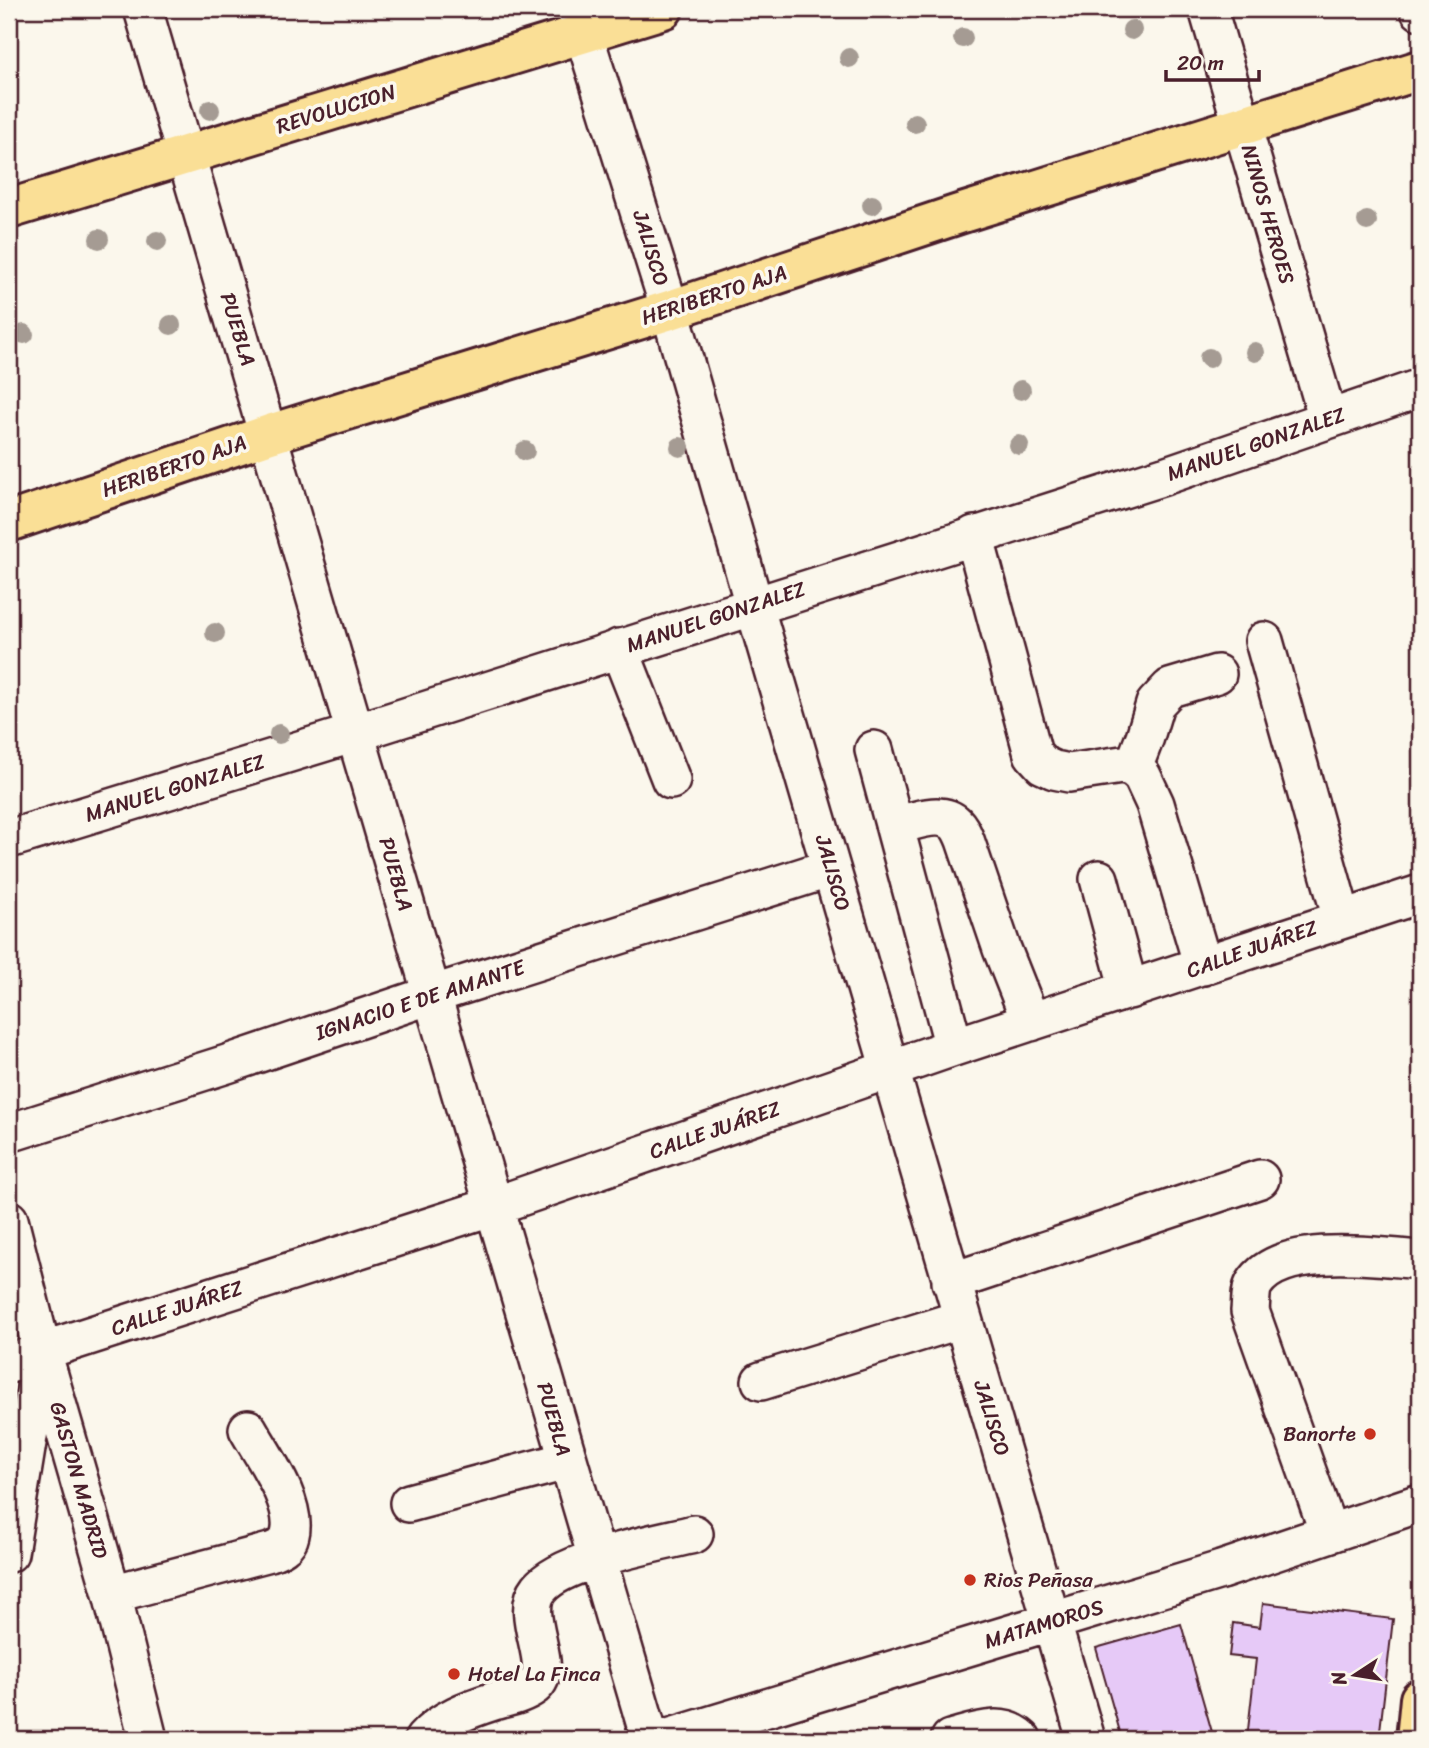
<svg xmlns="http://www.w3.org/2000/svg" width="1429" height="1748" viewBox="0 0 1429 1748" font-family="Sriracha,sans-serif">
	<style>
		.building { fill: #e6c9f7; stroke: #4a1f2b; stroke-width: 2 }
		.lines { fill: none; stroke-linecap: round; stroke-linejoin: round }
		.minor-casing { stroke: #4a1f2b; stroke-width: 42 }
		.major-casing { stroke: #4a1f2b; stroke-width: 44 }
		.minor { stroke: #fbf7ec; stroke-width: 37 }
		.major { stroke: #fadf96; stroke-width: 38 }
		.tree { fill: #a59b93 }
		.poi-dot { fill: #c8321e; stroke: #fbf7ec; stroke-width: 2.5 }
		.labels { text-anchor: middle; dominant-baseline: central; stroke-width: 7; stroke-linejoin: round; paint-order: stroke }
		.street-label { font-size: 21px; fill: #4a1f2b; stroke: #fbf7ec }
		.poi-label { font-size: 21px; fill: #4a1f2b; stroke: #fbf7ec; text-anchor: start }
	</style>
	<rect width="100%" height="100%" fill="#fbf7ec"/>
	<filter id="ink" filterUnits="userSpaceOnUse"><feTurbulence type="fractalNoise" baseFrequency=".0143" numOctaves="2"/><feDisplacementMap in="SourceGraphic" scale="14" xChannelSelector="R" yChannelSelector="G"/><feConvolveMatrix kernelMatrix="1 2 1 2 8 2 1 2 1" color-interpolation-filters="sRGB"/></filter>
	<g filter="url(#ink)">
		<path class="building" d="M1263 1603 1393 1619 1379 1739H1247L1256 1659 1229 1656 1233 1623 1260 1627Z
			M1181 1624 1214 1739H1122L1096 1648Z"/>
		<g class="lines">
			<g class="minor-casing">
				<path id="minor" d="M143 9C316 584 477 1164 650 1739
					M576 9 670 310 754 605 1086 1739
					M1208 9 1328 419
					M1420 9V11
					M974 535 1033 754 1043 765 1054 770 1069 773 1122 765 1133 768 1142 776 1155 804 1203 966
					M1264 641 1342 919
					M619 648 671 780
					M874 750 954 1047
					M1133 768 1145 737 1155 704 1170 688 1217 674
					M895 826C912 822 941 809 956 824 960 828 963 835 965 840L1002 949 1031 1022
					M9 839 355 733 1164 476 1420 388
					M1099 879 1129 990
					M9 1133 227 1064 431 995 831 868
					M9 1220 42 1351 112 1594 148 1739
					M951 1282 1260 1179
					M9 1364 42 1351 494 1206 954 1047 1420 894
					M761 1381 962 1319
					M409 1503 566 1461
					M1329 1533 1250 1311C1251 1303 1250 1291 1254 1284 1280 1242 1377 1256 1420 1260
					M9 1553 40 1363
					M112 1594 270 1552C279 1549 288 1545 290 1535 298 1503 263 1456 248 1429
					M424 1739C441 1719 469 1709 494 1701 507 1697 522 1695 534 1686 557 1667 518 1615 539 1589 561 1560 658 1543 694 1534
					M665 1739 1221 1570 1420 1503
					M950 1739C973 1733 1002 1720 1022 1739"/>
			</g>
			<g class="major-casing">
				<path id="major" d="M9 209 663 9
					M9 522 270 434 670 310 959 214 1420 70
					M1416 1739 1420 1699"/>
			</g>
			<use href="#minor" class="minor"/>
			<use href="#major" class="major"/>
		</g>
		<g class="tree">
			<circle cx="1132" cy="30" r="10"/>
			<circle cx="963" cy="38" r="10"/>
			<circle cx="849" cy="58" r="10"/>
			<circle cx="210" cy="110" r="10"/>
			<circle cx="915" cy="123" r="10"/>
			<circle cx="872" cy="205" r="10"/>
			<circle cx="1367" cy="221" r="10"/>
			<circle cx="99" cy="239" r="10"/>
			<circle cx="157" cy="241" r="10"/>
			<circle cx="171" cy="325" r="10"/>
			<circle cx="24" cy="334" r="10"/>
			<circle cx="1255" cy="352" r="10"/>
			<circle cx="1209" cy="358" r="10"/>
			<circle cx="1021" cy="390" r="10"/>
			<circle cx="1019" cy="445" r="10"/>
			<circle cx="680" cy="447" r="10"/>
			<circle cx="525" cy="451" r="10"/>
			<circle cx="215" cy="633" r="10"/>
			<circle cx="279" cy="734" r="10"/>
		</g>
	</g>
	<g class="poi-dot">
		<circle cx="1370" cy="1434" r="7"/>
		<circle cx="970" cy="1580" r="7"/>
		<circle cx="454" cy="1674" r="7"/>
	</g>
	<g class="labels">
		<g class="street-label">
			<text transform="translate(336 109) rotate(-17)">REVOLUCION</text>
			<text transform="translate(1268 214) rotate(74)">NINOS HEROES</text>
			<text transform="translate(651 248) rotate(73)">JALISCO</text>
			<text transform="translate(714 295) rotate(-18)">HERIBERTO AJA</text>
			<text transform="translate(238 329) rotate(73)">PUEBLA</text>
			<text transform="translate(1256 444) rotate(-19)">MANUEL GONZALEZ</text>
			<text transform="translate(174 466) rotate(-19)">HERIBERTO AJA</text>
			<text transform="translate(716 617) rotate(-18)">MANUEL GONZALEZ</text>
			<text transform="translate(175 788) rotate(-17)">MANUEL GONZALEZ</text>
			<text transform="translate(833 873) rotate(74)">JALISCO</text>
			<text transform="translate(396 874) rotate(74)">PUEBLA</text>
			<text transform="translate(1252 949) rotate(-19)">CALLE JUÁREZ</text>
			<text transform="translate(420 1000) rotate(-18)">IGNACIO E DE AMANTE</text>
			<text transform="translate(715 1130) rotate(-19)">CALLE JUÁREZ</text>
			<text transform="translate(177 1308) rotate(-18)">CALLE JUÁREZ</text>
			<text transform="translate(992 1418) rotate(73)">JALISCO</text>
			<text transform="translate(554 1419) rotate(74)">PUEBLA</text>
			<text transform="translate(79 1480) rotate(74)">GASTON MADRID</text>
			<text transform="translate(1044 1624) rotate(-17)">MATAMOROS</text>
		</g>
		<g class="poi-label">
			<text x="1356" y="1434" text-anchor="end">Banorte</text>
			<text x="984" y="1580">Rios Peñasa</text>
			<text x="468" y="1674">Hotel La Finca</text>
		</g>
	</g>
	<rect width="1429" height="1748" fill="none" stroke="#fbf7ec" stroke-width="35"/>
	<rect x="18" y="18" width="1394" height="1713" fill="none" stroke="#4a1f2b" stroke-width="2.5" filter="url(#ink)"/>
	<g transform="translate(1355 1675) rotate(258)" stroke="#fbf7ec" stroke-width="5" paint-order="stroke">
	<path d="M0-5L12 26L0 18L-12 26Z" fill="#4a1f2b"/>
	<text y="-10" font-size="19" font-weight="bold" text-anchor="middle" fill="#4a1f2b">N</text>
	</g>
	<path d="M1166 70v10h93v-10" fill="none" stroke="#4a1f2b" stroke-width="3.5"/>
	<text x="1177" y="70" font-size="21" fill="#4a1f2b" stroke="#fbf7ec" stroke-width="5" paint-order="stroke">20 m</text>
</svg>
